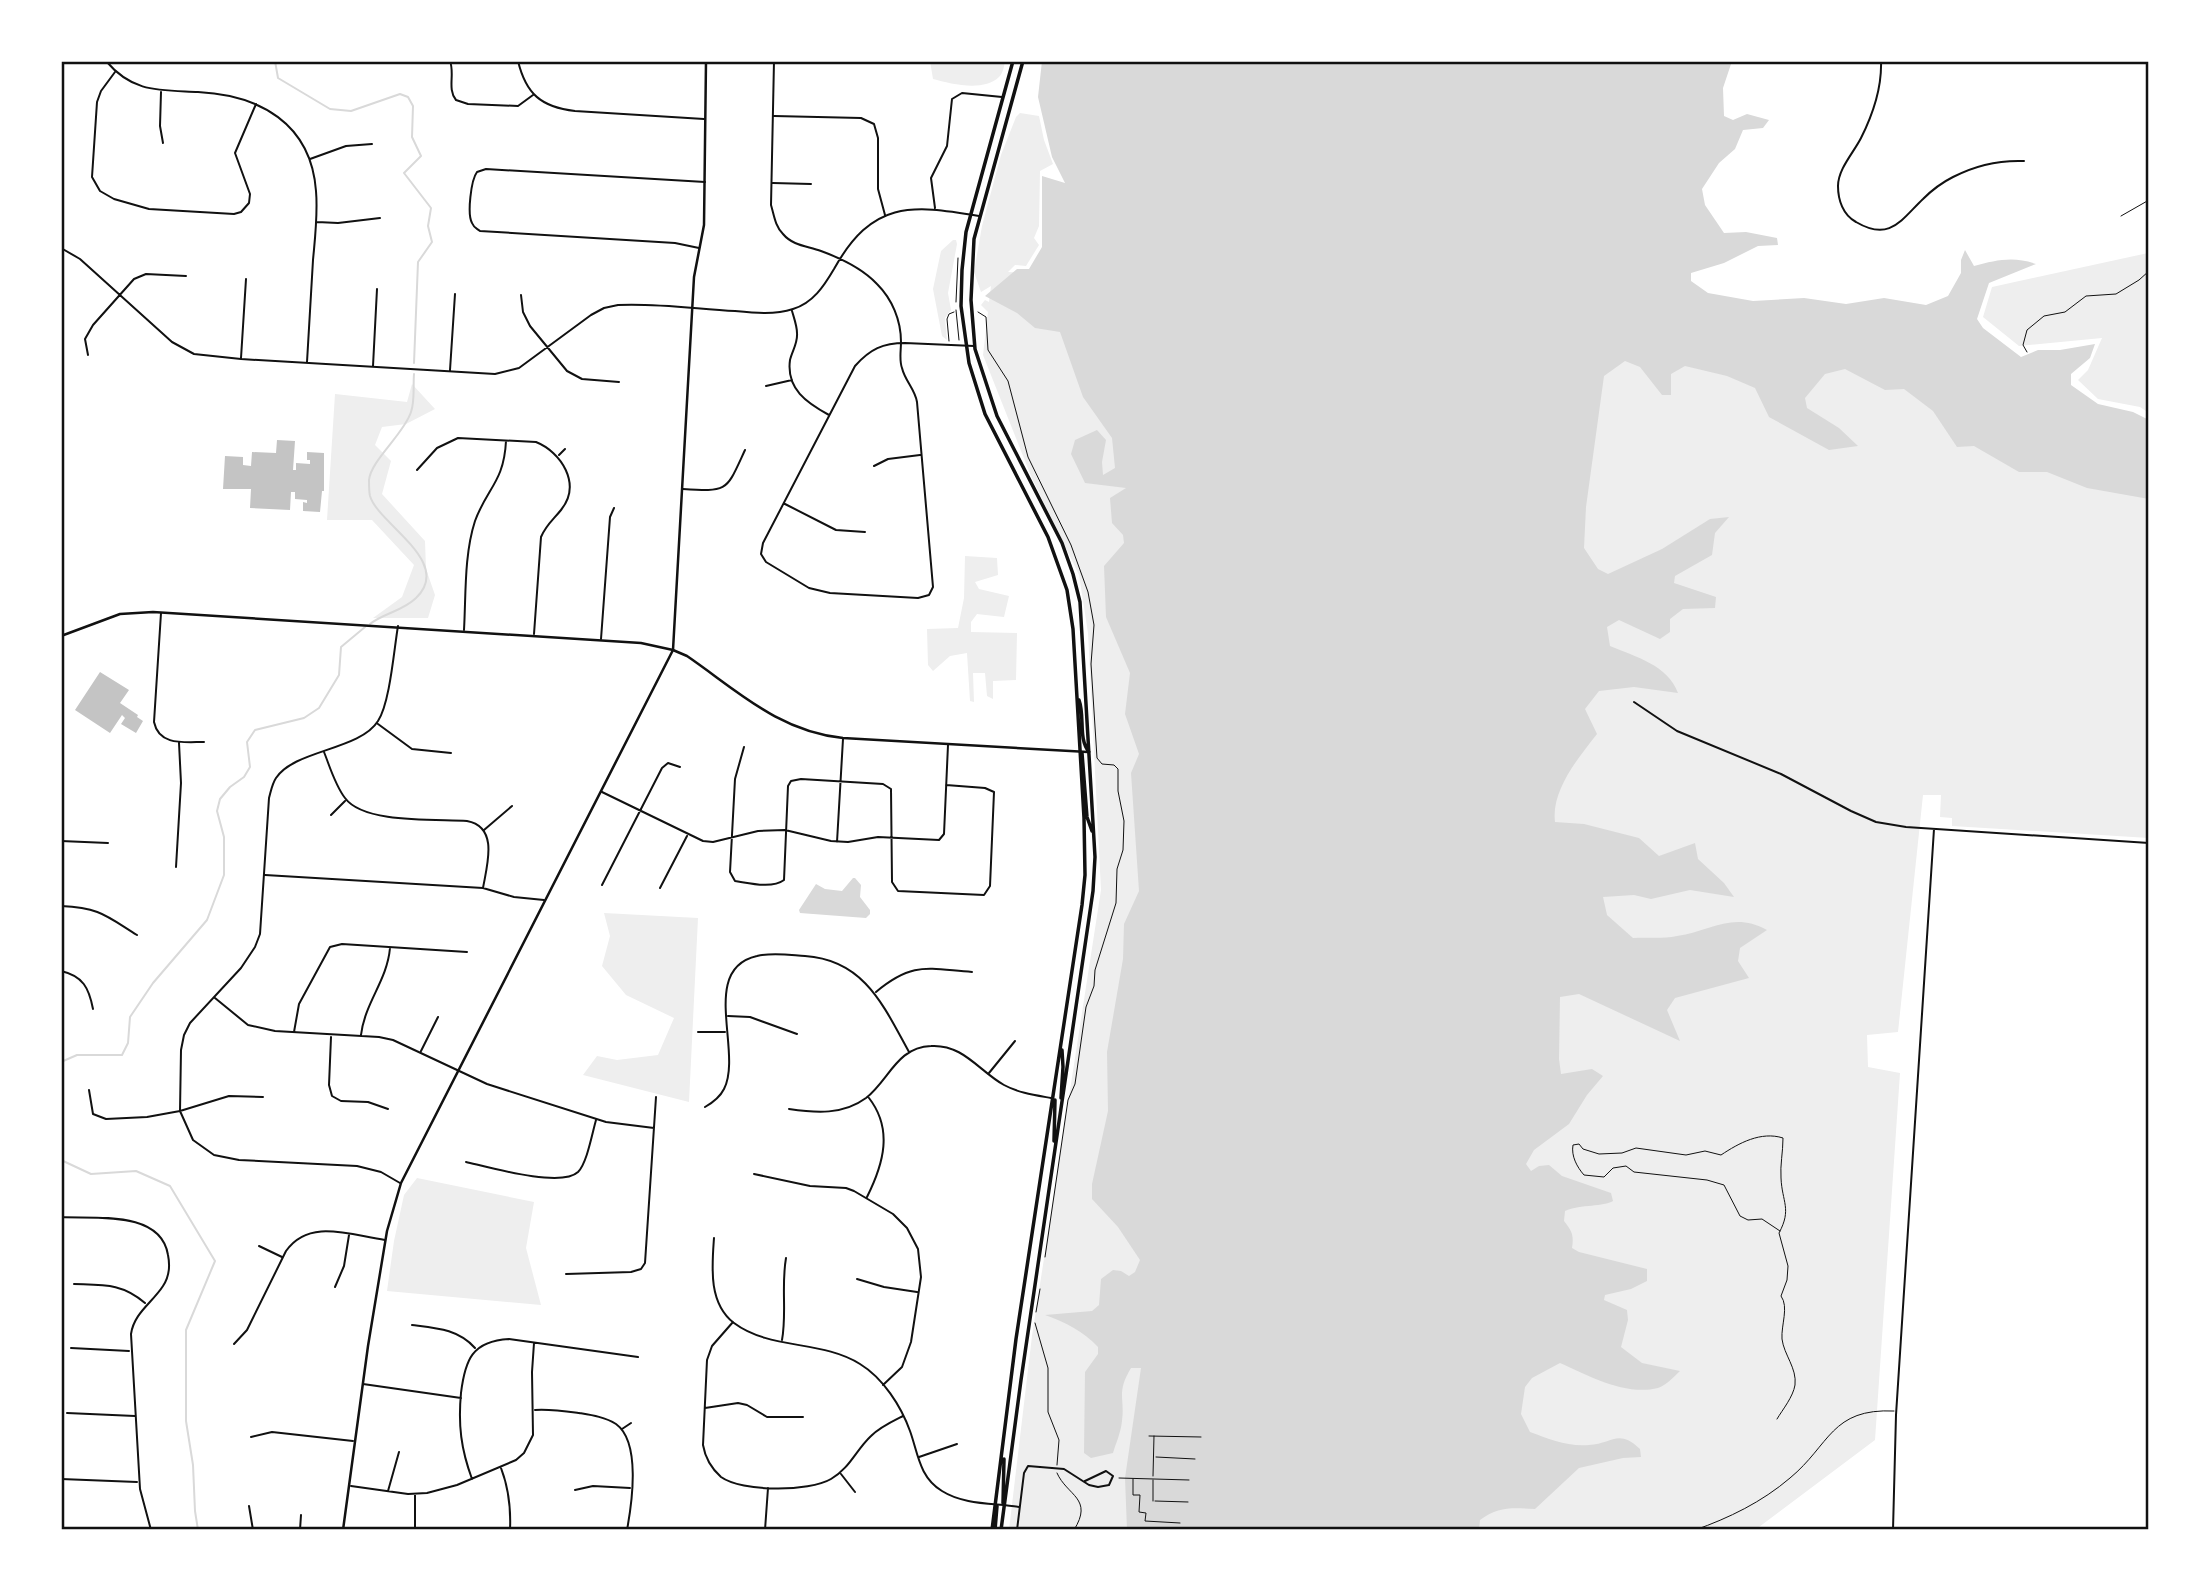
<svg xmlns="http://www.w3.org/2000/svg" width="2210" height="1591" viewBox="0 0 2210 1591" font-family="Cabin,sans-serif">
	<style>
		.green { fill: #eee }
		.water { fill: #d9d9d9 }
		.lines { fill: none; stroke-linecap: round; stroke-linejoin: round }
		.stream { stroke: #d9d9d9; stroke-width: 2 }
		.building { fill: #c4c4c4 }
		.path { stroke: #111; stroke-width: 1 }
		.service { stroke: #111; stroke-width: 1 }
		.minor { stroke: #111; stroke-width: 2 }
		.tertiary { stroke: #111; stroke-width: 2.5 }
		.secondary { stroke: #111; stroke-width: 2.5 }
		.primary { stroke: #111; stroke-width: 3.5 }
		.neatline { fill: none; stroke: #111; stroke-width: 2.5 }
	</style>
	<rect width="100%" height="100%" fill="#fff"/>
	<path class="green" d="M930 61H1005C1004 67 1003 73 999 77 984 92 951 84 933 79Z
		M1020 113 1039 116 1044 140 1053 164 1040 171 1039 226 1034 238 1039 245 1026 266 1015 265 1008 272 1675 304 2149 443V838L1952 826V818L1940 817 1941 795H1923L1898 1032 1867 1035 1868 1067 1900 1073 1875 1440 1755 1530H1009L1032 1336 1101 890 1088 633 1079 575 1031 476 983 355 988 312 981 305 985 300 989 302 991 286 981 292 974 272 982 226 1001 155 1016 117Z
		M2149 176V413L2140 407 2098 399 2078 380 2088 370 2102 338 2019 346 1983 317 1992 287 2148 253Z
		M953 240H956L957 244 948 293 951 310 945 318 947 340 942 336 933 289 941 251Z
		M412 384 435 409 406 424 382 427 375 445 391 461 382 494 425 541 426 569 435 595 428 618H373L402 597 414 565 372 520H327L335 394 407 402Z
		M965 556 997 558 998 575 975 582 979 589 1009 596 1004 617 977 614 971 622V632L1017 633 1016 680 993 681V699L987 696 985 673H973L974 702 970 701 967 653 950 656 933 671 928 665 927 629 958 628 964 598Z
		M604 913 698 918 689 1102 583 1075 597 1056 617 1060 658 1055 674 1018 626 995 602 966 610 936Z
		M417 1178 534 1202 526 1248 541 1305 387 1291 394 1241 404 1195Z"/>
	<path class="water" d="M1042 61H1732L1723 88 1724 116 1733 120 1747 114 1769 120 1763 128 1743 130 1735 149 1719 163 1702 189 1705 205 1724 233 1746 232 1777 238 1778 245 1758 246 1724 263 1691 273V281L1708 293 1753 301 1804 298 1846 304 1884 298 1926 305 1948 296 1961 273V260L1965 250 1974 266C1996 260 2014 256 2036 264L1989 283 1977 319 1983 328 2021 357 2038 350H2060L2095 344 2090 358 2071 374V385L2098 404 2133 412 2149 420V499L2087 488 2047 472H2019L1974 446 1957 447 1933 411 1904 389 1885 390 1845 369 1825 374 1805 398 1807 408 1839 428 1858 446 1829 450 1769 417 1755 388 1727 376 1685 366 1671 374V395H1662L1640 367 1625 361 1604 376 1586 507 1584 548 1598 569 1608 574 1662 549 1710 519 1729 517 1715 533 1712 555 1675 576 1674 583 1716 597 1715 608 1683 609 1670 619V632L1660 639 1619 620 1607 627 1610 646C1636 657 1668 665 1678 693L1634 687 1599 691 1585 709 1597 734C1579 757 1551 790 1555 822L1584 824 1639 838 1659 856 1695 843 1698 859 1724 883 1734 897 1690 890 1651 899 1634 895 1603 897 1607 915 1633 938C1647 937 1663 939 1677 936 1711 931 1733 911 1767 930L1740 948 1738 961 1749 978 1675 998 1667 1010 1680 1041 1579 994 1560 997 1559 1059 1561 1074 1592 1069 1603 1076 1587 1095 1569 1124 1534 1150 1526 1164 1531 1171 1539 1166 1549 1165 1562 1176 1611 1193 1613 1201C1604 1207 1581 1204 1565 1211L1564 1221C1572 1231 1574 1235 1572 1248L1579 1252 1647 1269V1281L1631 1289 1605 1295 1604 1300 1627 1310 1628 1320 1621 1347 1642 1363 1680 1371C1674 1377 1666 1385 1658 1388 1625 1396 1589 1376 1560 1363L1532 1378 1525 1387 1521 1414 1530 1432C1549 1439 1568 1447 1589 1445 1612 1444 1618 1428 1640 1449L1641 1457 1623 1458 1579 1468 1535 1509C1512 1508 1499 1506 1480 1520L1479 1530H1127L1125 1478 1141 1368H1131C1116 1393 1125 1397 1122 1421 1121 1432 1116 1443 1113 1453L1091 1458 1084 1453 1085 1372 1098 1354V1347C1083 1331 1065 1322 1045 1315L1092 1311 1099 1305 1101 1279 1113 1270 1121 1271 1129 1276 1135 1272 1140 1260 1118 1227 1092 1199V1184L1108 1111 1107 1052 1123 959 1124 924 1139 891 1131 773 1139 754 1125 714 1130 673 1106 617 1104 566 1124 543 1123 535 1112 523 1110 498 1126 488 1085 483 1071 454 1075 440 1097 430 1106 440 1102 462 1103 475 1115 468 1112 438 1083 397 1060 332 1035 328 1017 313 985 296 1017 269H1029L1042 247V176L1065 183 1052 157 1038 97Z
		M853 878H855L861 885 860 897 870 910V914L866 918 800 913 799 910 816 884 825 889 842 891Z"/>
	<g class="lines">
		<path class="stream" d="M275 61 278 78 330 109 351 111 400 94 408 97 413 106 412 137 421 156 404 173 431 208 428 226 432 242 418 262 414 363
			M370 624C384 613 403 611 416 598 454 562 378 524 370 496 369 492 369 484 369 480 371 460 404 434 411 412 415 401 413 386 414 374
			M61 1062 77 1055H122L128 1043 130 1017 153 983 207 920 224 875V837L217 811 220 799 230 787 244 777 250 767 247 742 255 730 304 718 319 708 339 675 341 647 365 627
			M61 1160 91 1174 136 1171 170 1186 215 1261 186 1330V1421L193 1465 195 1511 198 1530"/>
	</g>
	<path class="building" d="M277 440 295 441 293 470H296V463L310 464V460H307V452L324 453V491H322L320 512 303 511V502L307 503V500L295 499V492H291L290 510 250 508 251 489H223L225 456 243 457V465L251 466 252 452 276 453Z
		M100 672 129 690 120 703 138 715 137 717 143 721 136 733 121 724 125 718 122 715 110 733 75 710Z"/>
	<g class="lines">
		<path class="path" d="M2121 216 2149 200
			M956 302 958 258
			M956 310 959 340
			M978 312 986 317 988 350 1008 381 1028 457 1071 545 1088 592 1094 625 1091 664 1097 758 1102 764 1114 765 1118 769V791L1124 821 1123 850 1117 869 1116 903 1095 970 1094 986 1086 1007 1075 1084 1068 1100 1045 1257
			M949 341 947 319 949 314 954 312
			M2027 352 2023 345 2027 330 2044 316 2065 312 2086 296 2116 294 2139 280 2149 271
			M1036 1312 1040 1289
			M1035 1323 1048 1368V1412L1059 1440 1057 1465
			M1777 1419C1783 1409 1793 1397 1795 1385 1797 1368 1784 1355 1782 1339 1781 1325 1789 1307 1781 1296L1787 1280 1788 1266 1779 1233C1792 1209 1782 1202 1781 1178 1780 1165 1783 1152 1783 1138 1761 1131 1739 1143 1721 1155L1705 1151 1686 1155 1636 1148 1622 1153 1599 1154 1583 1149 1579 1144 1573 1145C1571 1156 1577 1167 1584 1175L1604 1177 1613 1168 1626 1166 1634 1172 1707 1180 1724 1185 1740 1216 1748 1220 1762 1219 1780 1231
			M1149 1436 1201 1437
			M1156 1457 1195 1459
			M1057 1473C1067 1496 1094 1498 1074 1530
			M1153 1476 1154 1436
			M1119 1478 1189 1480
			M1133 1479V1495H1140L1139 1512 1146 1513 1145 1521 1180 1523
			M1153 1480V1501
			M1155 1501 1188 1502"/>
		<path class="service" d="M1695 1530C1729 1518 1762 1502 1790 1478 1830 1445 1831 1408 1894 1411"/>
		<path class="minor" d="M106 61C133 93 159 90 198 92 259 95 311 123 316 191 318 214 315 238 313 260 311 294 309 328 307 362
			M450 61C455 74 447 89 456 100L468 104 518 106 533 95
			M518 61C526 94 541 107 575 111L704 119
			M774 61 771 205C774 215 775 226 783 234 793 246 808 246 821 251 840 258 863 269 877 284 892 299 901 320 901 342 901 351 899 360 902 368 905 381 915 389 917 402L933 587 929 595 918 598 830 593 809 588 766 562 761 554 763 543 855 366C870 349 883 343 905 343L974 346
			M1881 61C1882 88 1873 114 1861 138 1854 152 1838 169 1838 186 1838 200 1843 215 1856 222 1890 242 1901 220 1923 199 1931 191 1943 182 1953 177 1976 165 1998 160 2024 161
			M115 72 101 91 97 102 92 177 100 191 114 199 149 209 234 214 241 212 249 203 250 194 235 153 256 104
			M161 92 160 126 163 143
			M774 116 861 118 874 124 878 138V189L885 215
			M310 159 346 146 372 144
			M773 183 811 184
			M935 208 931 178 947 146 952 99 962 93 1002 97
			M317 222 338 223 380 218
			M61 248 80 259 172 342 194 354 241 359 495 374 519 368 591 315 604 308 618 305C657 303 697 309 735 311 755 313 775 315 793 309 813 303 824 286 834 269 872 201 910 204 979 216
			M699 248 675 243 480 231C476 228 474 228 472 223 467 214 471 180 477 172L486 169 705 182
			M521 295 523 312 530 326 567 371 582 379 619 382
			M792 311C794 318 797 326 797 333 798 343 792 351 790 360 786 389 807 403 829 415
			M88 355 85 339 93 325 134 279 146 274 186 276
			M241 358 246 279
			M373 366 377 289
			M450 370 455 294
			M766 386 792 380
			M559 455 565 449
			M874 466 888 459 920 455
			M417 470 437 448 458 438 536 442C561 452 582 484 561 510 553 520 546 525 541 537L534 634
			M683 489C729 492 726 491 745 450
			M785 504 836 530 865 532
			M161 613 154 722C159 746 184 742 204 742
			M398 626C394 649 390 703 378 721 360 750 294 750 276 778 272 784 271 791 269 798L260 934 255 947 241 968 190 1023 184 1035 181 1050 180 1111 193 1140 214 1155 239 1160 357 1166 381 1172 400 1183
			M464 630C466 595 464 555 475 521 487 488 504 482 506 441
			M601 639 610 517 614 508
			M1634 702 1677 731 1781 774 1851 811 1876 822 1906 827 2149 843
			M378 724 412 749 451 753
			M744 747 735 779 730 872 735 881C749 883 772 889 784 880L788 786 791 781 801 779 883 784 891 789 892 882 898 891 984 895 990 886 994 792 985 788 946 785
			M324 752C330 767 335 785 345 798 364 824 436 819 467 821 499 827 487 865 483 888
			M602 792 703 841 713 842 758 831 785 830 831 841 848 842 878 837 939 840 944 834 948 745
			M331 815 345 801
			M484 830 512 806
			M61 841 108 843
			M837 842 843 739
			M176 867 181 783 179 743
			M265 875 483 888 514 897 544 900
			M602 885 662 768 668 763 680 767
			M660 888 687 836
			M61 906C100 908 105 915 137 935
			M61 971C83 976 89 988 93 1009
			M876 992C913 961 928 969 972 972
			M215 998 248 1025 275 1031 379 1037 393 1040 487 1084 606 1122 654 1128
			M728 1016 750 1017 797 1034
			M294 1032 299 1004 330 947 342 944 467 952
			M698 1032H725
			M361 1035C365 1002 387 981 390 948
			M331 1037 329 1085 332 1096 341 1101 368 1102 388 1109
			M421 1051 438 1017
			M989 1073 1015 1041
			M89 1090 93 1114 106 1119 147 1117 180 1111 229 1096 263 1097
			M705 1107C712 1103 720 1097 724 1089 743 1052 699 969 757 956 772 952 790 955 805 956 865 960 884 1007 909 1052
			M789 1109C816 1113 843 1115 866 1098 889 1080 897 1047 931 1046 963 1044 979 1071 1004 1085 1019 1093 1034 1095 1051 1098
			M466 1162C488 1167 561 1188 578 1172 587 1163 592 1134 596 1120
			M754 1174 810 1186 846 1188 854 1191 893 1214 907 1228 918 1249 921 1277 911 1342 902 1367 883 1385
			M867 1197C884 1163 893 1129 869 1098
			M61 1217C95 1219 161 1210 168 1255 170 1265 169 1277 163 1286 152 1303 134 1313 131 1334L140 1489 151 1530
			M714 1238C712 1266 708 1303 734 1323 770 1350 822 1340 860 1364 883 1378 901 1406 910 1431 918 1453 919 1477 942 1491 964 1505 994 1503 1019 1507
			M259 1246 282 1257
			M566 1274 631 1272 641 1269 645 1263 656 1097
			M857 1279 884 1287 917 1292
			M74 1284C103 1285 122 1283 145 1303
			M335 1287 344 1266 349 1235
			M733 1322 712 1346 707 1360 703 1445C705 1457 711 1468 721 1477 742 1492 809 1492 831 1479 850 1468 856 1450 871 1436 880 1427 891 1422 903 1416
			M412 1325C436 1328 458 1329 475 1348
			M782 1340C787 1313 781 1286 786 1258
			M234 1344 247 1330 286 1251C309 1218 350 1235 385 1240
			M71 1348 129 1351
			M363 1384 461 1398
			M705 1408 738 1403 747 1405 767 1417H803
			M535 1410C550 1409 564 1411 579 1413 591 1415 605 1417 616 1424 641 1442 632 1503 627 1530
			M67 1413 135 1416
			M622 1429 631 1423
			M251 1437 272 1432 353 1441
			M919 1457 957 1444
			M501 1468C509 1489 511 1508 510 1530
			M841 1474 855 1492
			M61 1479 137 1482
			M472 1479C461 1449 458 1425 461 1393 465 1360 472 1341 509 1339L638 1357
			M351 1486 408 1494 427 1493 457 1485 516 1460 524 1453 533 1435 532 1372 534 1343
			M575 1490 593 1486 630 1488
			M388 1491 399 1452
			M415 1495V1530
			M249 1506 253 1530
			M300 1530 301 1515
			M765 1530 768 1488
			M1017 1530 1024 1473 1028 1466 1064 1469 1089 1485 1098 1487 1109 1485 1113 1476 1106 1471 1085 1481
			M1893 1530 1896 1415 1934 829"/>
		<path class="tertiary" d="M343 1530 368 1346 387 1231 401 1183 673 650 694 277 704 225 706 61"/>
		<path class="secondary" d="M61 636 120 614 153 612 641 643 673 650 687 656C738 691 778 731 843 738L1088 752"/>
		<path class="primary" d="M1079 700C1085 716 1078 739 1089 752
			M1082 753 1087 817 1092 831
			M1061 1098 1063 1067 1062 1050
			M1054 1141 1055 1100
			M1003 1503 1004 1459
			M992 1530 1016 1339 1082 905 1085 875 1084 818 1073 629 1067 590 1048 537 985 414 969 363 961 306 962 270 966 232 1013 61
			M995 1530 997 1506
			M1001 1530 1021 1380 1093 891 1095 857 1080 602 1073 574 1062 543 997 416 975 349 971 300 974 239 1023 61"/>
	</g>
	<rect width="2210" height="1591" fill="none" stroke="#ffffff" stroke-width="126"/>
	<rect x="63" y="63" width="2084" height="1465" class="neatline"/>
</svg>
